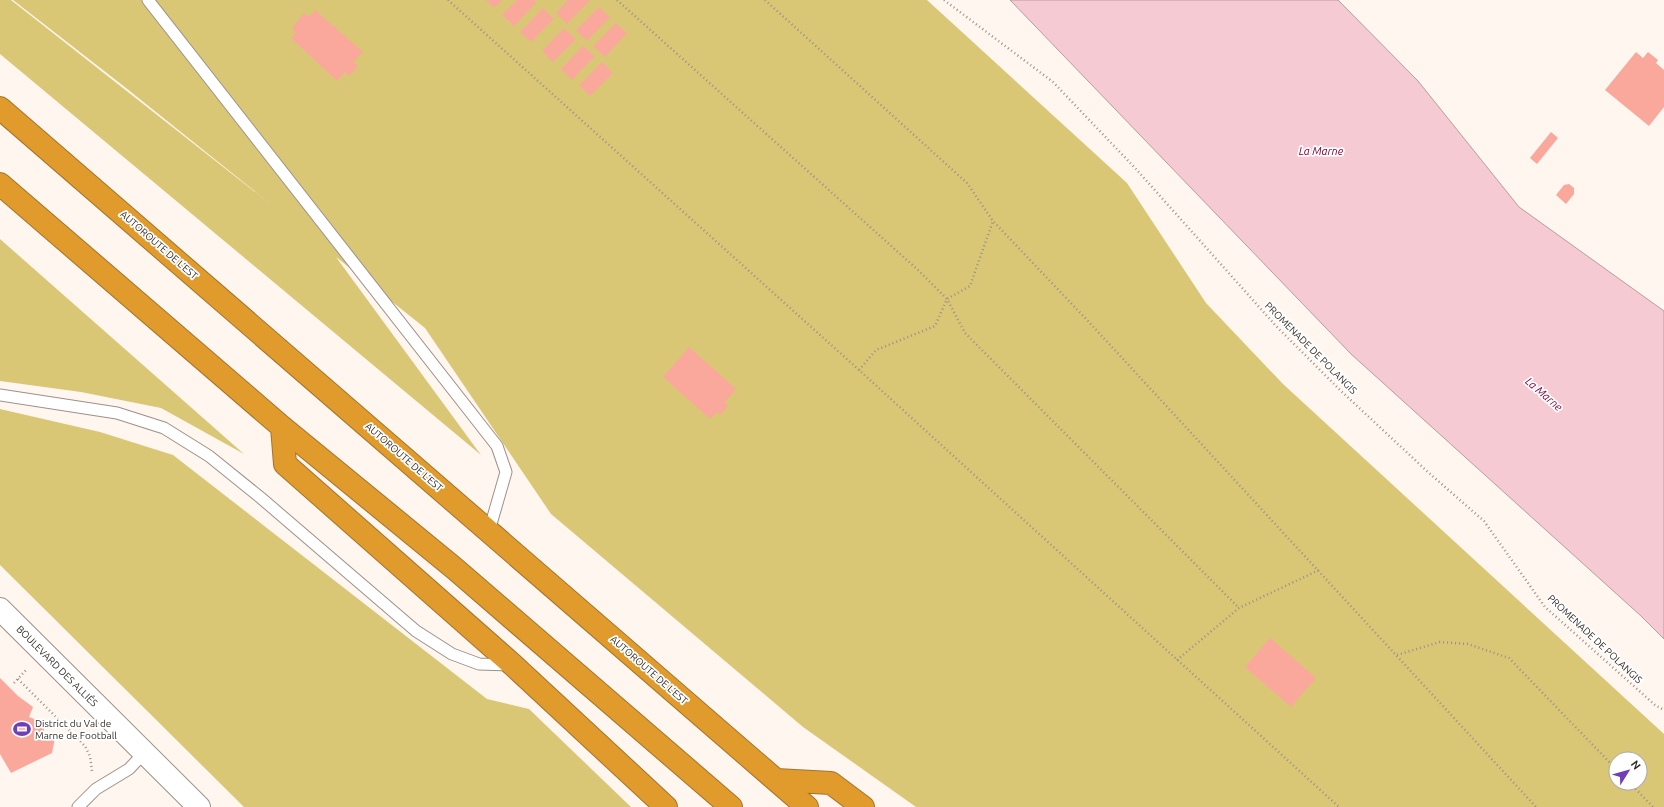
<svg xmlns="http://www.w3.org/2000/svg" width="1664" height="807" viewBox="0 0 1664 807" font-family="Ubuntu,sans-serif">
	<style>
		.green { fill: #dac776; fill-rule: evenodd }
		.water { fill: #f5cad2; stroke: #ba9b9f }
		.building { fill: #faa89c }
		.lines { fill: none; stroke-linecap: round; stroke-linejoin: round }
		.service-casing { stroke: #9e9088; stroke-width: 13 }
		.minor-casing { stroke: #9e9088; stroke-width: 24 }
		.motorway-casing { stroke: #a3742b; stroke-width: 24 }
		.path { stroke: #98908c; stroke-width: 2.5; stroke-dasharray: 1 3; stroke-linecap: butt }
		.service { stroke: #fff; stroke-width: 11 }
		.minor { stroke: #fff; stroke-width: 22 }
		.motorway { stroke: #e09b2c; stroke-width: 22 }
		.labels { text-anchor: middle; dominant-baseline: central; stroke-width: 3.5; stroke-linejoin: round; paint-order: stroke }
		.street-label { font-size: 10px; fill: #322c29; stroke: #fff }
		.poi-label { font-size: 10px; fill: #322c29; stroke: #fff; text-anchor: start }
		.water-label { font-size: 11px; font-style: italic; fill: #800137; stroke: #fff }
	</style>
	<rect width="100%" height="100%" fill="#fff6f0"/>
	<path class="green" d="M0 0H11L273 206 126 88 13 0H927L1127 183 1206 303 1283 384 1664 734V807H916L803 727 551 514 425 328 336 257 481 455 0 54ZM1616 759H1640V783H1616Z
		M0 239 244 454 161 408 81 392 0 381Z
		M0 409 100 432 173 455 487 699 529 709 631 807H244L0 565Z"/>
	<path class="water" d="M1010 0H1338L1418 81 1519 207 1664 311V639L1641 616 1351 354Z"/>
	<path class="building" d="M486 0H502L494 8Z
		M517 0H534L536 3 514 26 502 15Z
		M568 0H590L567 24 556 13Z
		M599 7 610 17 587 41 576 30Z
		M543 8 554 19 531 42 520 32Z
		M315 10 363 52 353 62 358 66 349 76 345 72 337 81 291 38 296 32 292 28 304 13 309 17Z
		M616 23 627 33 605 57 593 46Z
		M564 28 576 39 553 62 542 51Z
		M583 46 595 56 572 80 561 69Z
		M1636 52 1643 58 1648 52 1658 60 1656 63 1664 70V107L1649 126 1605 90Z
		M602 62 613 73 590 96 579 85Z
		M1551 132 1558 138 1537 164 1530 158Z
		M1569 184 1574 188V194L1566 204 1556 195 1564 185Z
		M689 347 736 389 725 402 728 406 720 415 717 412 710 419 663 377Z
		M1270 638 1316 678 1291 707 1245 667Z
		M0 678 18 696 33 707 29 717 45 723 43 735 55 738 52 753 11 773 0 754Z"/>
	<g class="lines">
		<g class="service-casing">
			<path id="service" d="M148 0 497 446 506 472 489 531
				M0 395 117 413 164 428 209 456 261 498 416 631 452 654 479 664 511 665
				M78 807 96 789 129 769 144 753"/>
		</g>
		<g class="minor-casing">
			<path id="minor" d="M0 609 199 807"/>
		</g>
		<g class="motorway-casing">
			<path id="motorway" d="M0 108 807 807
				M0 184 282 427 454 568 731 807
				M282 427 285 464 513 665 666 807
				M776 780 831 783 863 807"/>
		</g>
		<path class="path" d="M448 0 859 370 1339 807
			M617 0 918 270 947 299 965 333 1239 608
			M765 0 967 183 993 221 1088 321 1536 807
			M944 0 1053 82 1136 169 1276 326 1341 391 1429 473 1484 521 1545 607 1655 705 1664 710
			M859 370 876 350 935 326 947 299 970 286 993 221
			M1397 655 1440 642 1468 644 1509 658 1616 769
			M1177 660 1239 608 1319 570
			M18 679 85 746 90 756 92 771
			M14 683 27 669
			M1630 783 1653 807"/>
		<use href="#service" class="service"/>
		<use href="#minor" class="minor"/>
		<use href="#motorway" class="motorway"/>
	</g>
	<defs>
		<g id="stadium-bare" transform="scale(1.38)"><path d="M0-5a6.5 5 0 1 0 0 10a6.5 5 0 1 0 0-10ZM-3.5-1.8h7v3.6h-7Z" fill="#703fb7" stroke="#fff" stroke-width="2.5" paint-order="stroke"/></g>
	</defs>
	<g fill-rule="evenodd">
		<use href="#stadium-bare" x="22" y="729"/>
	</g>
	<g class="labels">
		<g class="street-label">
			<text transform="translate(159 245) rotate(41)">AUTOROUTE DE L’EST</text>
			<text transform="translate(1311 348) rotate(45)">PROMENADE DE POLANGIS</text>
			<text transform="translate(404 457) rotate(41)">AUTOROUTE DE L’EST</text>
			<text transform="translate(1595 639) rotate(43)">PROMENADE DE POLANGIS</text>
			<text transform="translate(57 666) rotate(45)">BOULEVARD DES ALLIÉS</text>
			<text transform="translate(649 670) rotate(41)">AUTOROUTE DE L’EST</text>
		</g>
		<g class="poi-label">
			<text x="35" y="723">District du Val de<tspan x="35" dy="12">Marne de Football</tspan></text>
		</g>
		<g class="water-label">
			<text x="1321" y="151">La Marne</text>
			<text transform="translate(1544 394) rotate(41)">La Marne</text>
		</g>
	</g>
	<g transform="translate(1628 771) rotate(53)"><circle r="19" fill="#ffffff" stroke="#adaba9"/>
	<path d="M0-3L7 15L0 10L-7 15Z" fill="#703fb7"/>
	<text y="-6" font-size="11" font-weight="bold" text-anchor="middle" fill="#322c29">N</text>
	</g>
</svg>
